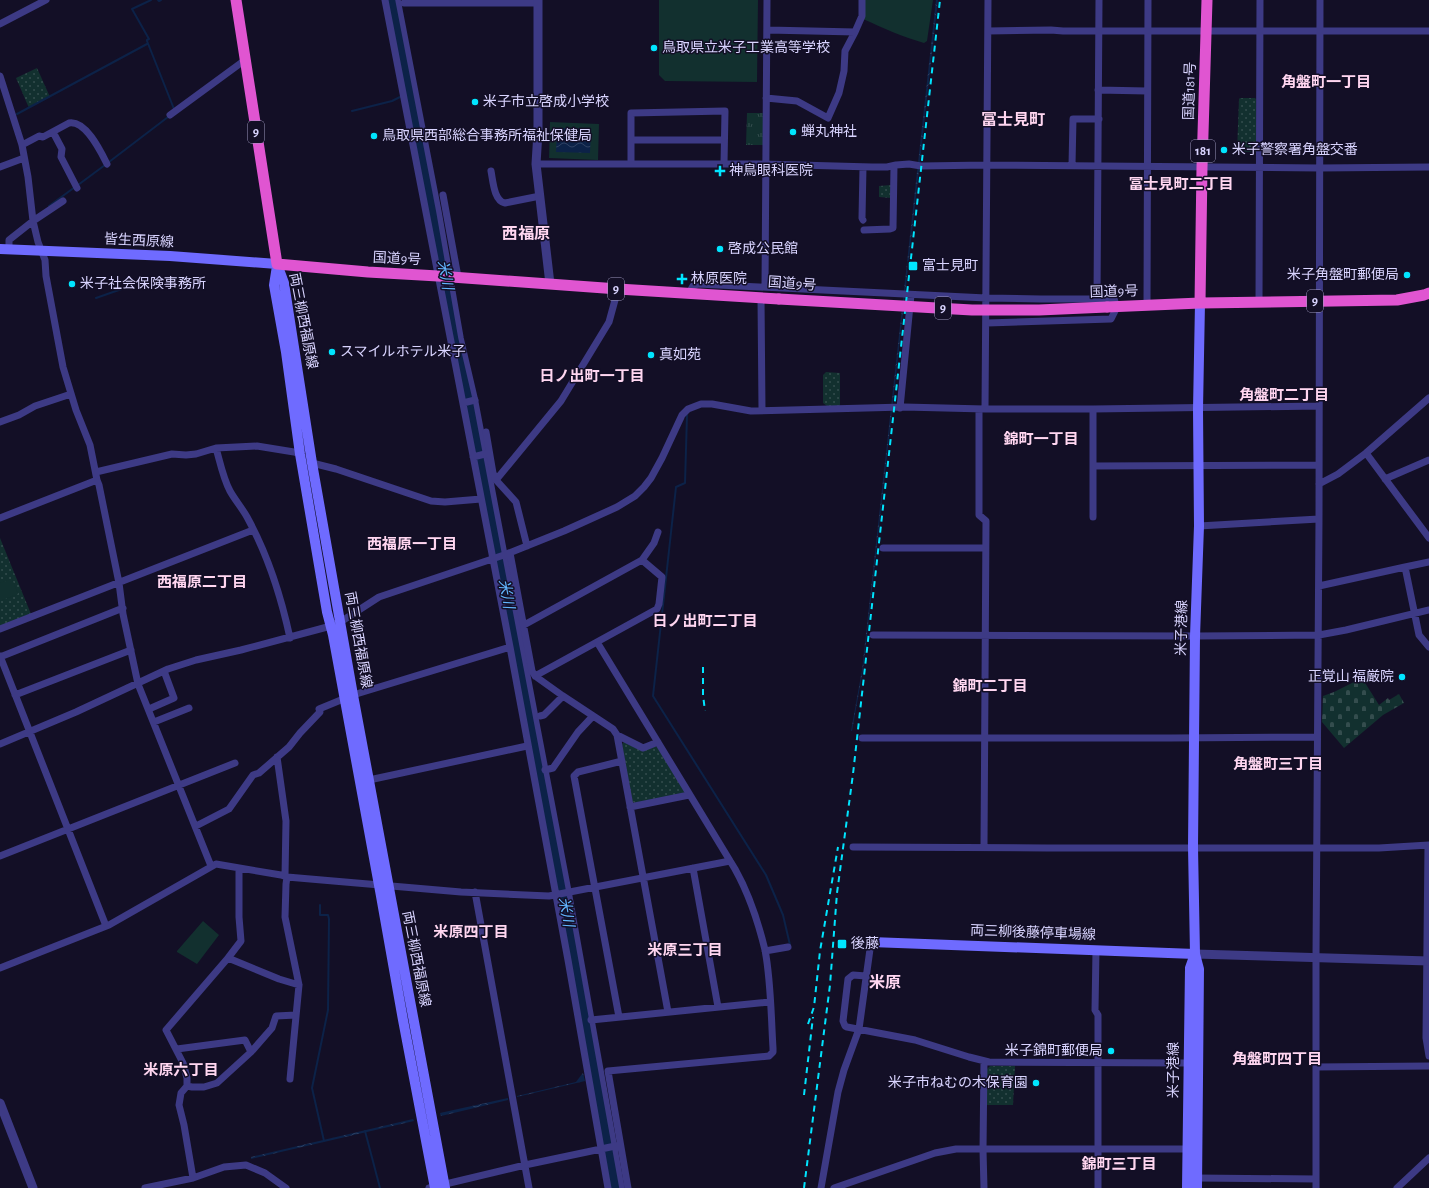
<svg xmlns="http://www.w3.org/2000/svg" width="1429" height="1188" viewBox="0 0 1429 1188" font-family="'Alegreya Sans','Noto Sans JP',sans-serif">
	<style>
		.grass { fill: url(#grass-tufts) }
		.cemetery { fill: url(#cemetery-stones) }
		.park { fill: url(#park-dots) }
		.garden { fill: #12302f }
		.water { fill: url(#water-waves) }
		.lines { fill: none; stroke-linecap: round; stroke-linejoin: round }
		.stream { stroke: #0c2248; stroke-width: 2 }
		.river { stroke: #0c2248; stroke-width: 12 }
		.pedestrian { stroke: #3d3a85; stroke-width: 5.5 }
		.minor { stroke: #3d3a85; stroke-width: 7 }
		.tertiary { stroke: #3d3a85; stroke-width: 9 }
		.secondary { stroke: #6f6bff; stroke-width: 10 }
		.trunk { stroke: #e055d1; stroke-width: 11 }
		.rail { stroke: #00e5ff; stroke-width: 2; stroke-dasharray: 6 5; stroke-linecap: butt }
		.trunk-bridge { stroke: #e055d1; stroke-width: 11 }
		.poi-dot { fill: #00e5ff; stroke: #130f26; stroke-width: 1.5 }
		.labels { text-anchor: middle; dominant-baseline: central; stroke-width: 3; stroke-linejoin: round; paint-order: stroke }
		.shield { fill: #130f26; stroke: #9e99be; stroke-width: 1 }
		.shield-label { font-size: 13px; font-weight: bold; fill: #d9d4ff }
		.poi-label { font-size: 14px; fill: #d9d4ff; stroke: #130f26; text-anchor: start }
		.street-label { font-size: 14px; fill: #d9d4ff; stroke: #130f26 }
		.neighbourhood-label { font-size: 15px; font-weight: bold; fill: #ffd6f0; stroke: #130f26 }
		.water-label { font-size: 15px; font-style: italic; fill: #62b6ff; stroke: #130f26 }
		.quarter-label { font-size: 16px; font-weight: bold; fill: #ffd6f0; stroke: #130f26 }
	</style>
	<defs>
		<pattern id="grass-tufts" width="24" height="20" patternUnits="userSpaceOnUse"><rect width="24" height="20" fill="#12302f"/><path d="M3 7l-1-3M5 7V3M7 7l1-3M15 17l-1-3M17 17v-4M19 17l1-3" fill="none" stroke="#344d4e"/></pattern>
		<pattern id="cemetery-stones" width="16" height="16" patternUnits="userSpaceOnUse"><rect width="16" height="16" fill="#12302f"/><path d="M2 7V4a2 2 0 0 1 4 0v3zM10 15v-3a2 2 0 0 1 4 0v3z" fill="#344d4e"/></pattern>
		<pattern id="park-dots" width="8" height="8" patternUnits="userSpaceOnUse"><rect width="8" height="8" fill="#12302f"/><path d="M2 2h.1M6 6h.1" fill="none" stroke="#344d4e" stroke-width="1.8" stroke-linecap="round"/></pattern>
		<pattern id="water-waves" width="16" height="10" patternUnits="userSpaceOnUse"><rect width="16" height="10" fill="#0c2248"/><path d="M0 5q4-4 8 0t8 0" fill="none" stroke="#2f4163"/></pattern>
	</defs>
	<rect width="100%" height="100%" fill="#130f26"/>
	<path class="grass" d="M747 113H763V145H746Z"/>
	<path class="cemetery" d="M1362 678 1379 705 1388 698 1389 700 1399 694 1404 703 1383 715 1344 748 1322 722 1323 696 1334 692Z"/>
	<path class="park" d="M37 68 50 97 29 108 16 78Z
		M1240 98H1255L1256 99V152H1237L1239 99Z
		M891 185V198L879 197V186Z
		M826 372 840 373V406H827L823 403V375Z
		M0 538 31 614 0 627Z
		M625 741 658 747 685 792 683 794 635 803 632 802 622 744Z
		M990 1066H1015L1013 1105H986L987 1069Z"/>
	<path class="garden" d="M659 0H758L757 82 665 81 659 75Z
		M865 0H933L927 41 924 43C903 37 883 28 863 19Z
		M550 122 599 124 598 160 549 158Z
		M12 579 18 594 0 601V583Z
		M203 921 219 935 197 964 177 952V951Z"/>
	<path class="water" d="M936 0H938L863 670 852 731H851L862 670Z
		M557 128H591L590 153 556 152Z
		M583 1073 585 1081 517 1097V1096L576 1082 582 1074Z
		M508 1098V1100L441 1116 440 1113Z
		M413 1119 414 1121 251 1159V1157Z"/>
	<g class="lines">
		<path class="stream" d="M158 0 159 1 161 0
			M147 40 149 39 132 9 151 0
			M147 41 174 109
			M352 111 392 101 400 97
			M17 114 147 44
			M109 162 168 117
			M78 185 105 165
			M49 206 75 187
			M96 298 136 284
			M687 415 685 483 676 487 653 696 766 875 783 915 790 945
			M320 905V915H328L329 919 328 1010 312 1088 324 1141
			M365 1131 380 1188"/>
		<path class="river" d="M392 0 520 663 617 1188"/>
		<path class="pedestrian" d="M398 0 439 212 461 338 475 398 569 892 622 1188"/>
		<path class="minor" d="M385 0 510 647 568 960 608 1188
			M404 3H538
			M0 24 46 0
			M768 30 855 32 862 16V0
			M988 31 1051 30 1063 31H1429
			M0 76 22 145 28 177 33 221 38 242 45 260 46 276 63 367 76 410 90 445 97 480 99 485 119 583 123 614 138 684 211 866
			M1098 90 1147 91
			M766 98 797 101 828 118 839 93 844 71 845 51 855 32
			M170 115 245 60
			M53 132 62 149 61 157 77 188
			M631 140H724
			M22 145 39 136 43 137 69 123C86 120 101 152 107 164
			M536 164H759L872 167H887L896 165 909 164 921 166 987 165 1320 168 1429 167
			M631 164V113L725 111 724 164
			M1072 165 1073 119H1099
			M0 167 24 158
			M491 171C493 181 494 201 505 203L540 196
			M443 195 458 277
			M863 220 862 218 863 167
			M864 230 890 229 893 228 894 166
			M9 249V240L33 221 63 201
			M765 287 767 0
			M689 293 693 286 698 284 986 298 1041 299H1114L1117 307 1111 319 987 323
			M761 298 762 410
			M1097 299 1099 0
			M1259 302 1260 0
			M1147 306 1148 0
			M463 403 475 400
			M900 408 911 295
			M979 409V515L986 521 984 847
			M985 409 988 0
			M0 422 19 415 35 406 71 394
			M486 432 493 473 496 480 516 502 527 546
			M216 448C220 462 223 478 230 491 235 500 242 508 247 517 268 555 281 596 290 638
			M1366 453 1429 538
			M473 457 489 453
			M312 463 336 469 431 501 445 502 481 499
			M1093 466 1319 465
			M96 472 172 454 186 455 196 454 216 448 257 446 294 452 300 454
			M1385 479 1429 460
			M496 480 561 401 609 322 618 289
			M1319 484 1338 474 1366 453 1429 398
			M1093 517V409
			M0 518 97 480
			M1199 526 1319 519
			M883 548H985
			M510 553 532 671 535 676 563 696 613 729 617 735 668 1012
			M642 560 654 543 658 532
			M1429 562 1405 567 1419 635 1429 647
			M1319 586 1405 567
			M524 625 642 560 662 577 659 604 657 609 535 676
			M0 629 253 530
			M873 635 1195 636 1319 635 1346 630 1429 610
			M597 642 735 869C749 894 758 921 765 950 771 981 771 1016 773 1048V1052L769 1056 608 1071 628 1188
			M0 656 106 926
			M0 657 123 608
			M15 695 131 650
			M149 709 174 698 164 671
			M540 716 544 715 563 696
			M154 722 189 708
			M617 735 643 748 658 742
			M862 738H1171L1317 737
			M0 744 76 712 168 669 196 660 241 650 331 626 345 619 379 597 504 555 564 531 617 507 635 496 644 487 651 478 662 458 682 415 688 409 701 404H712L751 411 904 407 985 409H1093L1319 406
			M277 757 286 821 285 876
			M545 770 553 768 578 732 593 716
			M369 780 527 746
			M630 807 689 795
			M196 826 229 809 253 775 259 773 289 747 300 733 320 712 319 709 353 695 510 647
			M1428 846 1426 1038 1429 1056
			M853 847 1047 848H1379L1429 845
			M0 856 235 763
			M693 868 718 1007
			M287 877 286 884 285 917 299 985 290 1079
			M475 892 529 1188
			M1096 950 1095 1010 1098 1015V1188
			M765 951 788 947
			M228 958 279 979 299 985
			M0 968 109 925 216 864 281 875 287 877 461 892 549 896 730 861
			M866 976 853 975 848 979 843 1021 845 1026 847 1027 915 1040 969 1057 989 1062 1189 1063
			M619 1017 574 776 578 772 622 761
			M591 1020 770 1002
			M177 1049 245 1040 251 1052
			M1316 1067 1429 1066
			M187 1086 192 1087H204L217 1083 251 1052 272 1028 276 1016 296 1015
			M193 1178 184 1125 179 1105 181 1093 187 1086V1078L183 1063 166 1030 228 958 241 941 239 917V868
			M1197 1178 1316 1179
			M145 1188 193 1178 224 1167 246 1165 265 1173 286 1188
			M429 1188 525 1165 620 1145
			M821 1188 838 1092 844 1070 859 1029 871 942
			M834 1188 935 1153 956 1149H1191
			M984 1188 983 1150 984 1061
			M1316 1188V957L1319 519 1320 0
			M1397 1188 1429 1158"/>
		<path class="tertiary" d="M538 0V132L536 164 550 284
			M1195 954 1429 961
			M0 1103 33 1188"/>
		<path class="secondary" d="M0 249 170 256 277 264
			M277 264 284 283 312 463 353 695 445 1188
			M277 266 274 285 286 352 300 454 327 612 333 635 381 896 403 1020 435 1188
			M871 942 1195 954
			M1187 1188 1190 968 1195 954
			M1197 1188 1199 969 1195 954 1193 847 1195 636 1199 526 1198 409 1200 303"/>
		<path class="trunk" d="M236 0 277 264 368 272 438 276 618 289 779 299
			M1200 303 1202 167 1207 0
			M1107 307 1200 303 1397 300 1424 295 1429 293"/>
		<path class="rail" d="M703 667V695L705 711
			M808 1024 814 1007 820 951 838 847
			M804 1095 813 1017
			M804 1188 830 985 837 893 853 774 940 0"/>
		<path class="trunk-bridge" d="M779 299 972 310H1039L1107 307"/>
	</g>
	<g class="poi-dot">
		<circle cx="654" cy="48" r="4"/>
		<circle cx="475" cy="102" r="4"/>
		<circle cx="793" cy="132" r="4"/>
		<circle cx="374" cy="136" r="4"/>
		<circle cx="1224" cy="150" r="4"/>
		<path d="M718 165h4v4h4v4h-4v4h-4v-4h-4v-4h4z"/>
		<circle cx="720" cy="249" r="4"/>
		<rect x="908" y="261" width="10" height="10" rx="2"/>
		<circle cx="1407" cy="275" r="4"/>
		<path d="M680 273h4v4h4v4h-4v4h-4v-4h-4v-4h4z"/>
		<circle cx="72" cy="284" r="4"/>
		<circle cx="332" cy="352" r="4"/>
		<circle cx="651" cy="355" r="4"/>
		<circle cx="1402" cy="677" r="4"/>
		<rect x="837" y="939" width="10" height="10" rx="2"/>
		<circle cx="1111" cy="1051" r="4"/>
		<circle cx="1036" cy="1083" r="4"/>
	</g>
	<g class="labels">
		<g class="shield">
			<rect x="248" y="121" width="16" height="22" rx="3"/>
			<rect x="1191" y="140" width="24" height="22" rx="3"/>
			<rect x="608" y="278" width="16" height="22" rx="3"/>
			<rect x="1307" y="290" width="16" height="22" rx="3"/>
			<rect x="935" y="297" width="16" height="22" rx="3"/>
		</g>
		<g class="shield-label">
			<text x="256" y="132">9</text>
			<text x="1203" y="151">181</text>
			<text x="616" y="289">9</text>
			<text x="1315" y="301">9</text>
			<text x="943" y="308">9</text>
		</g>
		<g class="poi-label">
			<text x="662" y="48">鳥取県立米子工業高等学校</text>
			<text x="483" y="102">米子市立啓成小学校</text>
			<text x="801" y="132">蝉丸神社</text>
			<text x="382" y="136">鳥取県西部総合事務所福祉保健局</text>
			<text x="1232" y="150">米子警察署角盤交番</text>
			<text x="729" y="171">神鳥眼科医院</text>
			<text x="728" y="249">啓成公民館</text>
			<text x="922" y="266">富士見町</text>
			<text x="1399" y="275" text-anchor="end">米子角盤町郵便局</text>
			<text x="691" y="279">林原医院</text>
			<text x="80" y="284">米子社会保険事務所</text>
			<text x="340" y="352">スマイルホテル米子</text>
			<text x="659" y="355">真如苑</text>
			<text x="1394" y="677" text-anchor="end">正覚山 福厳院</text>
			<text x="851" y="944">後藤</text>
			<text x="1103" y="1051" text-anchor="end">米子錦町郵便局</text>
			<text x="1028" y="1083" text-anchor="end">米子市ねむの木保育園</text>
		</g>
		<g class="street-label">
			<text transform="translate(1190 91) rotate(-88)">国道181号</text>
			<text transform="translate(139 241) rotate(3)">皆生西原線</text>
			<text transform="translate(397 259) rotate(3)">国道9号</text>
			<text transform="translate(792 284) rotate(4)">国道9号</text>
			<text transform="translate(1114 292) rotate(-2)">国道9号</text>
			<text transform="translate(303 321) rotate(79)">両三柳西福原線</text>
			<text transform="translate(1182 628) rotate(-89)">米子港線</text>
			<text transform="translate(358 640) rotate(80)">両三柳西福原線</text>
			<text transform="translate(1033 933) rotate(2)">両三柳後藤停車場線</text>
			<text transform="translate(416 959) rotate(79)">両三柳西福原線</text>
			<text transform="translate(1174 1070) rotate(-90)">米子港線</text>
		</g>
		<g class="neighbourhood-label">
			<text x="1326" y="82">角盤町一丁目</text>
			<text x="1181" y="184">冨士見町二丁目</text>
			<text x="592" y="376">日ノ出町一丁目</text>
			<text x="1284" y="395">角盤町二丁目</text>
			<text x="1041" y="439">錦町一丁目</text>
			<text x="412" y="544">西福原一丁目</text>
			<text x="202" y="582">西福原二丁目</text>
			<text x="705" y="621">日ノ出町二丁目</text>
			<text x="990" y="686">錦町二丁目</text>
			<text x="1278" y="764">角盤町三丁目</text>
			<text x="471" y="932">米原四丁目</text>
			<text x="685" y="950">米原三丁目</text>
			<text x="1277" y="1059">角盤町四丁目</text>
			<text x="181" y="1070">米原六丁目</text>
			<text x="1119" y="1164">錦町三丁目</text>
		</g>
		<g class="water-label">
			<text transform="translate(445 275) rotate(79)">米川</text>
			<text transform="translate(506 594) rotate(79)">米川</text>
			<text transform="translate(566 912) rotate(80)">米川</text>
		</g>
		<g class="quarter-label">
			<text x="1013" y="120">冨士見町</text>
			<text x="526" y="234">西福原</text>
			<text x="885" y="983">米原</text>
		</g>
	</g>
</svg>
